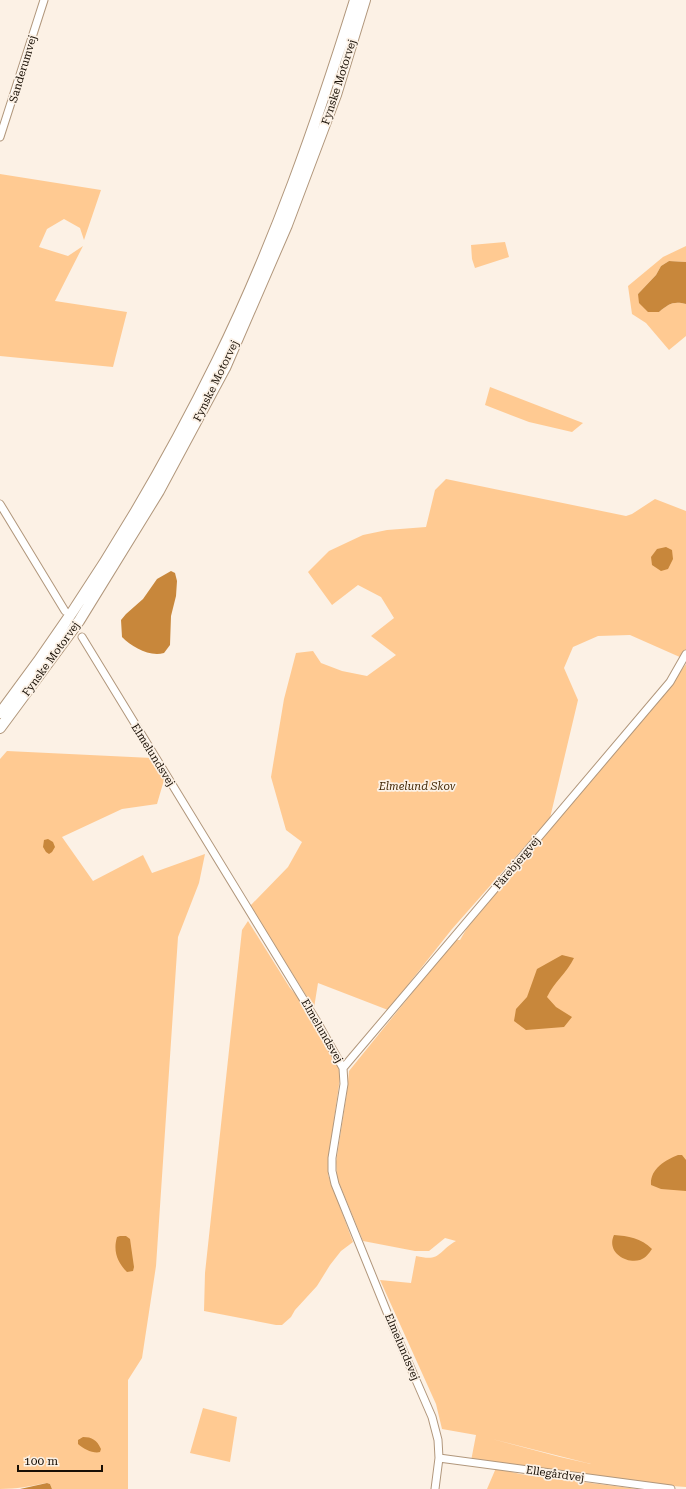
<svg xmlns="http://www.w3.org/2000/svg" width="686" height="1489" viewBox="0 0 686 1489" font-family="'Roboto Serif',serif">
	<style>
		.green { fill: #ffca92; fill-rule: evenodd }
		.water { fill: #c8873b }
		.lines { fill: none; stroke-linecap: round; stroke-linejoin: round }
		.minor-casing { stroke: #b1977c; stroke-width: 9 }
		.highway-casing { stroke: #b1977c; stroke-width: 12 }
		.minor { stroke: #fff; stroke-width: 7 }
		.highway { stroke: #fff; stroke-width: 10 }
		.labels { text-anchor: middle; dominant-baseline: central; stroke-width: 3.5; stroke-linejoin: round; paint-order: stroke }
		.street-label { font-size: 11px; fill: #180f05; stroke: #fcf1e5 }
		.park-label { font-size: 11px; font-style: italic; fill: #432907; stroke: #fcf1e5 }
	</style>
	<rect width="100%" height="100%" fill="#fcf1e5"/>
	<path class="green" d="M0 174 101 190 84 240 80 228 64 219 47 229 39 247 68 256 83 246 55 301 127 312 113 367 0 356Z
		M505 242 509 257 475 268 472 259 471 245Z
		M686 246V262L669 261 661 266 656 275 638 294 659 312C669 304 673 301 686 304V336L669 350 646 323 632 314 628 286 663 257Z
		M490 387 583 423 572 432 529 422 485 405Z
		M446 479 626 516 632 514 655 499 686 511V651L682 658 630 635 598 636 573 647 564 668 578 700 550 818 452 929 388 1010 318 983 314 1008 250 906 288 867 302 842 286 830 271 777 284 699 296 653 313 651 321 663 342 671 367 676 396 655 371 636 394 618 381 597 358 585 332 605 308 572 329 551 363 535 387 530 426 527 435 490Z
		M686 664V1487L632 1483 471 1461 476 1435 442 1429 436 1404 380 1280 411 1283 416 1256C441 1262 437 1252 456 1241L445 1238 429 1251H415L363 1241 337 1178 336 1162 347 1092 349 1071 455 940H460L467 928 661 698ZM492 1439 591 1464 560 1457Z
		M7 751 152 758 164 780 157 804 122 809 62 837 93 881 143 855 152 873 205 854 199 883 178 937 156 1266 142 1358 128 1380V1489H52L50 1484 47 1483C31 1486 16 1489 0 1489V759Z
		M248 921 290 988 304 1004 339 1068 340 1078 328 1161V1175L353 1242 341 1251 330 1265 317 1286 295 1310 291 1317 282 1325H276L204 1311 205 1273 242 930Z
		M203 1408 237 1417 230 1462 190 1453Z
		M496 1468 520 1474 638 1489H487Z"/>
	<path class="water" d="M669 261 686 262V304C673 301 669 304 659 312H648L639 303 638 294 656 275 661 266Z
		M666 547 672 550 673 559 668 569 661 571 652 565 651 557 657 549Z
		M171 571 175 573 177 581 176 596 171 616 170 645 164 653C149 657 132 647 122 637L121 620 126 614 143 599 157 579Z
		M48 839 53 842 55 847 52 852 49 854 46 852 43 847 44 840Z
		M562 955 574 958C567 973 554 982 547 997L556 1007 572 1017 564 1027 526 1030 514 1021 516 1009 527 997 537 969Z
		M678 1155H682L686 1160V1191L661 1189 651 1185C650 1169 665 1160 678 1155Z
		M614 1235C628 1236 641 1238 652 1249 649 1253 646 1258 640 1260 626 1264 606 1252 614 1235Z
		M120 1236H126L130 1239 134 1267 133 1271 127 1272C117 1262 113 1251 117 1237Z
		M83 1437C92 1437 97 1440 101 1449L100 1452C94 1454 83 1449 78 1444V1440Z
		M47 1483 50 1484 52 1489H20Z"/>
	<g class="lines">
		<g class="minor-casing">
			<path id="minor" d="M0 137 44 0
				M0 504 65 611
				M82 637 316 1020 343 1068 344 1084 332 1158V1171L335 1184 393 1327 432 1417 438 1440 439 1458 435 1489
				M343 1068 670 682 686 654
				M439 1458 671 1489"/>
		</g>
		<g class="highway-casing">
			<path id="highway" d="M0 713C84 603 156 485 217 361 274 245 317 122 355 0
				M0 728 79 621 159 491 225 368 287 225 336 95 365 0"/>
		</g>
		<use href="#minor" class="minor"/>
		<use href="#highway" class="highway"/>
	</g>
	<g class="labels">
		<g class="street-label">
			<text transform="translate(23 69) rotate(-73)">Sanderumvej</text>
			<text transform="translate(339 82) rotate(-72)">Fynske Motorvej</text>
			<text transform="translate(216 381) rotate(-64)">Fynske Motorvej</text>
			<text transform="translate(51 659) rotate(-54)">Fynske Motorvej</text>
			<text transform="translate(153 755) rotate(58)">Elmelundsvej</text>
			<text transform="translate(517 863) rotate(-50)">Fårebjergvej</text>
			<text transform="translate(322 1031) rotate(60)">Elmelundsvej</text>
			<text transform="translate(402 1347) rotate(67)">Elmelundsvej</text>
			<text transform="translate(555 1474) rotate(8)">Ellegårdvej</text>
		</g>
		<g class="park-label">
			<text x="417" y="786">Elmelund Skov</text>
		</g>
	</g>
	<path d="M18 1465v6h84v-6" fill="none" stroke="#180f05" stroke-width="2"/>
	<text x="24" y="1465" font-size="12" fill="#180f05" stroke="#fcf1e5" stroke-width="3" paint-order="stroke">100 m</text>
</svg>
